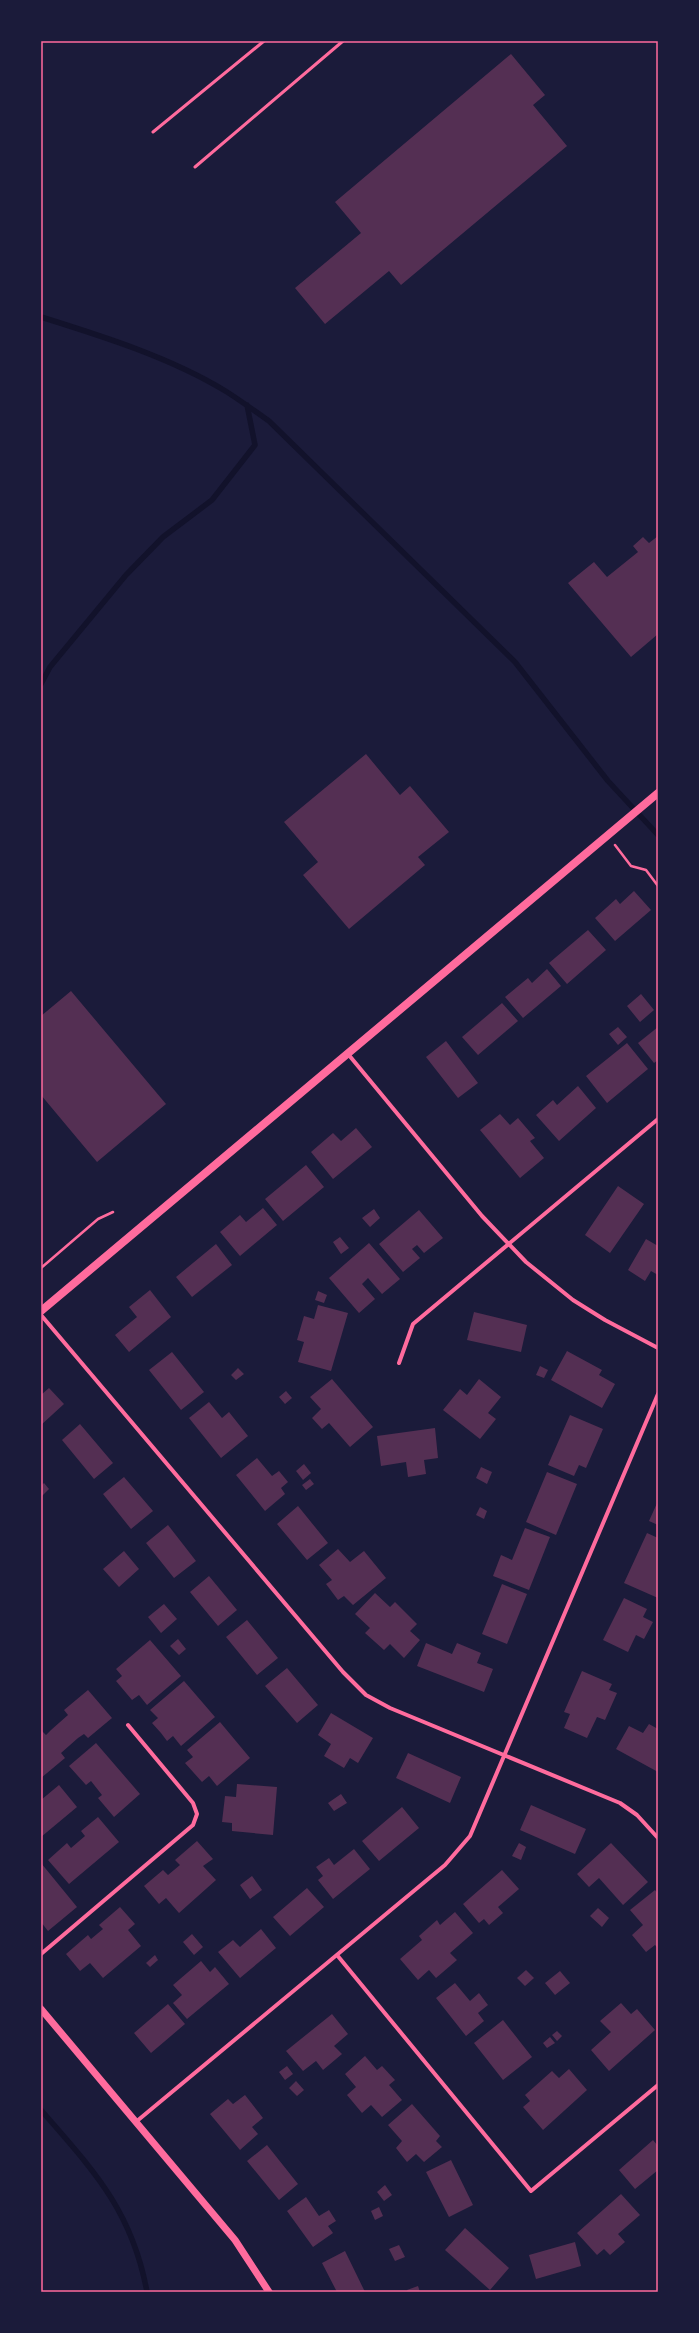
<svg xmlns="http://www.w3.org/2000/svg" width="699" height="2333" viewBox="0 0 699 2333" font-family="'Space Grotesk',sans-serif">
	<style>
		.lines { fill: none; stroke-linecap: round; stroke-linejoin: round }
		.stream { stroke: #12122b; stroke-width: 5.5 }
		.building { fill: #542f53 }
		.path { stroke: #ff6b9d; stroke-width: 2.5 }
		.service { stroke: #ff6b9d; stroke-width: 3 }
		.minor { stroke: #ff6b9d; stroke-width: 4 }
		.tertiary { stroke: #ff6b9d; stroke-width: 7 }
		.secondary { stroke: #ff6b9d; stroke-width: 8 }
		.neatline { fill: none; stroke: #ff6b9d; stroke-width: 1.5 }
	</style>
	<rect width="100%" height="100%" fill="#1b1b3a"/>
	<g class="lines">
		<path class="stream" d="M41 317C102 336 172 358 227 392 241 401 255 411 269 421L515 662 608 781 658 835
			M41 684 50 667 126 575 163 537 212 500 255 445 247 405
			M41 2110C93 2170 132 2210 147 2292"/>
	</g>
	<path class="building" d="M511 54 545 95 533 105 567 146 401 285 389 271 325 324 295 288 361 233 335 202Z
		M658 536V634L631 657 568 583 594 562 607 577 638 552 633 546 643 537 649 543Z
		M366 754 400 795 410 786 449 832 418 857 425 865 349 929 303 875 318 862 284 822Z
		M634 891 651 910 615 941 595 918 616 899 620 904Z
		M588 930 606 950 567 984 549 963Z
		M547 969 561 986 523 1018 505 997 528 978 532 983Z
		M71 991 166 1104 97 1162 41 1095V1016Z
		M641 994 654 1010 640 1022 627 1006Z
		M502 1003 518 1021 478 1055 462 1037Z
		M618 1027 627 1037 618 1045 609 1034Z
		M658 1027V1060L654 1063 638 1043Z
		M446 1041 478 1083 458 1098 426 1057Z
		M627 1043 648 1069 607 1103 586 1076Z
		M578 1086 596 1108 559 1141 536 1115 553 1100 557 1105Z
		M500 1114 510 1125 518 1118 535 1138 530 1141 544 1158 520 1178 480 1130Z
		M356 1128 372 1147 333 1179 311 1152 333 1133 341 1141Z
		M306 1165 324 1187 283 1221 265 1199Z
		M618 1186 644 1204 610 1253 585 1235Z
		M263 1208 277 1225 240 1256 220 1232 240 1215 246 1222Z
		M374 1209 380 1218 370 1227 362 1218Z
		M419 1210 443 1238 424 1253 417 1245 412 1249 420 1258 403 1272 379 1244Z
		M340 1237 349 1248 341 1254 333 1242Z
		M646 1239 658 1246V1275L651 1271 645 1281 628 1270Z
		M369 1243 400 1279 382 1294 368 1278 362 1284 375 1299 359 1313 329 1278Z
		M216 1244 232 1265 192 1297 176 1277Z
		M150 1290 171 1317 129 1352 115 1335 137 1317 129 1307Z
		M318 1291 327 1295 324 1303 315 1300Z
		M318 1305 348 1313 331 1371 298 1362 304 1342 297 1340 304 1316 314 1319Z
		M474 1312 527 1325 521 1352 467 1340Z
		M567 1351 602 1370 599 1375 615 1384 602 1408 551 1380Z
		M172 1352 204 1392 181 1410 149 1370Z
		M540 1366 548 1370 544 1378 536 1375Z
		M238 1368 244 1374 236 1380 231 1375Z
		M332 1379 373 1427 350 1447 329 1423 322 1429 312 1418 321 1409 310 1397Z
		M479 1379 501 1397 488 1413 496 1419 480 1439 443 1410 460 1389 467 1395Z
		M49 1388 64 1404 41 1425V1395Z
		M286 1391 292 1398 285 1404 279 1397Z
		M209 1402 222 1418 229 1412 248 1436 221 1458 189 1418Z
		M570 1415 603 1429 586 1468 579 1465 574 1476 548 1465Z
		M80 1424 113 1463 94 1479 62 1440Z
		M435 1428 438 1458 424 1460 426 1474 408 1477 406 1462 381 1466 377 1436Z
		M257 1458 272 1476 279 1471 288 1482 281 1488 285 1494 265 1511 236 1475Z
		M304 1464 311 1473 303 1480 296 1471Z
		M481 1467 492 1472 487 1484 476 1478Z
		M547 1472 577 1484 556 1535 526 1522Z
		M124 1477 153 1511 131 1529 103 1494Z
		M310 1479 314 1484 306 1490 302 1485Z
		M44 1483 49 1489 41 1497V1486Z
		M658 1501V1525L649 1521Z
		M298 1506 328 1543 307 1560 277 1524Z
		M480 1507 487 1511 484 1519 476 1515Z
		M168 1525 196 1561 174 1578 146 1543Z
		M525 1528 550 1537 529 1590 493 1576 501 1555 512 1560Z
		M647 1533 658 1538V1598L624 1583Z
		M338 1549 350 1562 364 1551 386 1578 353 1605 344 1596 338 1600 326 1584 332 1580 319 1565Z
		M124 1551 139 1569 119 1587 103 1569Z
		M209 1576 237 1610 218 1626 190 1592Z
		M502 1584 527 1594 507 1644 482 1634Z
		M375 1593 390 1607 395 1602 417 1624 410 1631 420 1640 404 1658 390 1644 384 1650 365 1633 370 1628 355 1614Z
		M624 1598 647 1609 643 1617 653 1622 644 1639 636 1635 628 1652 603 1640Z
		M164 1604 177 1619 161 1633 148 1617Z
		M247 1620 278 1658 257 1675 226 1637Z
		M178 1639 186 1649 179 1655 170 1646Z
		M150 1640 181 1676 147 1705 139 1695 132 1700 116 1681 122 1676 116 1669Z
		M426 1643 452 1654 457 1643 481 1653 477 1663 493 1669 484 1692 417 1666Z
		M287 1668 318 1705 297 1723 265 1686Z
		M582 1671 612 1684 609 1690 617 1693 605 1720 597 1717 587 1738 564 1728 570 1714 564 1712Z
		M184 1681 215 1717 181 1746 173 1736 167 1741 161 1733 152 1723 158 1718 150 1710Z
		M88 1690 112 1718 88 1738 84 1734 78 1738 61 1753 65 1758 41 1778V1730L46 1735 51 1730 68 1715 64 1710Z
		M331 1713 373 1738 358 1763 350 1758 344 1768 324 1756 331 1744 318 1735Z
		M220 1722 250 1758 217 1786 209 1776 202 1782 185 1763 193 1757 187 1750Z
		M649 1724 658 1729V1772L616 1749 629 1726 643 1733Z
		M96 1743 140 1794 114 1817 98 1798 102 1795 91 1781 86 1785 69 1766Z
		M408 1753 461 1777 450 1803 396 1778Z
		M237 1784 277 1787 273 1835 232 1831V1823L222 1822 225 1796 236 1797Z
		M59 1785 77 1807 41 1837V1800Z
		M341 1794 347 1803 334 1811 328 1803Z
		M531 1805 586 1829 575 1854 520 1830Z
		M402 1807 419 1828 379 1861 362 1841Z
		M98 1817 119 1842 69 1884 48 1860 67 1843 71 1848 85 1836 81 1831Z
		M197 1841 213 1859 203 1866 216 1880 179 1913 166 1898 159 1904 144 1886 163 1870 168 1875 180 1865 175 1860Z
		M519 1843 526 1847 521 1860 512 1856Z
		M611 1843 648 1882 623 1905 599 1878 589 1887 577 1874Z
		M354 1849 370 1869 333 1899 318 1880 323 1876 316 1867 329 1858 334 1865Z
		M41 1863 77 1907 48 1931 41 1922Z
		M502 1870 519 1889 498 1907 503 1913 489 1925 484 1919 479 1923 463 1904Z
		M252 1876 262 1890 250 1899 240 1885Z
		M307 1888 324 1907 290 1936 273 1917Z
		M655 1890 658 1894V1948L655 1945 646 1952 632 1935 643 1925 630 1910Z
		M120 1907 135 1924 128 1930 141 1946 103 1978 90 1963 80 1971 66 1954 88 1935 91 1939 103 1929 99 1925Z
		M598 1908 609 1918 602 1927 590 1916Z
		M455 1912 473 1933 450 1953 457 1960 436 1978 429 1970 418 1980 400 1959 422 1940 419 1936 437 1920 440 1925Z
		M261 1929 276 1948 240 1978 218 1952 233 1940 240 1947Z
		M192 1934 203 1947 194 1955 183 1942Z
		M155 1955 158 1960 150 1967 146 1963Z
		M201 1961 210 1972 215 1967 229 1984 187 2019 173 2003 182 1995 173 1985Z
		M526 1970 534 1978 525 1986 517 1978Z
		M560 1971 570 1983 555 1995 545 1983Z
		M455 1983 470 2001 479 1993 488 2005 478 2013 484 2021 466 2036 436 1998Z
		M621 2003 631 2014 637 2009 655 2030 609 2071 591 2050 611 2032 600 2021Z
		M168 2004 185 2024 151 2053 134 2033Z
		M332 2014 348 2034 334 2046 342 2054 323 2070 316 2061 303 2071 286 2051Z
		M503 2020 532 2057 503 2080 474 2043Z
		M557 2031 562 2036 557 2041 552 2035Z
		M550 2037 555 2043 547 2048 543 2043Z
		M365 2056 377 2070 382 2066 395 2080 389 2085 402 2100 382 2117 371 2105 362 2113 347 2095 356 2087 345 2074Z
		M287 2066 293 2074 285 2080 279 2072Z
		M569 2069 587 2090 543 2130 523 2107 530 2101 525 2095 552 2071 559 2078Z
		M296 2081 304 2090 297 2096 289 2088Z
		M245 2095 263 2118 252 2127 258 2134 240 2150 210 2114 228 2099 233 2104Z
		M412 2104 440 2136 436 2141 442 2147 424 2162 416 2154 407 2162 396 2148 402 2141 388 2125Z
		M653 2140 658 2146V2170L635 2189 619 2170Z
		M267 2145 298 2184 279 2200 247 2161Z
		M451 2160 473 2205 449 2217 426 2172Z
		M385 2185 392 2195 384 2201 377 2192Z
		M621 2194 640 2215 618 2234 625 2242 610 2255 604 2249 597 2255 577 2233Z
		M306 2197 319 2216 329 2210 336 2221 328 2226 333 2233 313 2247 287 2211Z
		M379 2207 383 2216 375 2220 371 2211Z
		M465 2228 509 2268 490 2290 445 2250Z
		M575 2242 581 2266 536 2279 529 2255Z
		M399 2245 405 2257 395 2261 389 2249Z
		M345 2251 365 2292H337L322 2263Z
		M418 2286 420 2292H408L407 2290Z"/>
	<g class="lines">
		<path class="path" d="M615 845 631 866 646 870 658 886
			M41 1268 98 1219 113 1212"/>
		<path class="service" d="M153 132 264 41
			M195 167 343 41"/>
		<path class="minor" d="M348 1054 482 1216 526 1262 573 1300 605 1320 658 1348
			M41 1315 343 1672 366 1695 390 1708 620 1803 637 1815 658 1838
			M399 1363 413 1324 658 1119
			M41 1954 193 1825 197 1814 193 1803 128 1725
			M337 1955 531 2191 658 2085
			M137 2121 445 1865 470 1836 658 1394"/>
		<path class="tertiary" d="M41 2009 235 2240 269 2292"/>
		<path class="secondary" d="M41 1311 658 793"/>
	</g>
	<rect width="699" height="2333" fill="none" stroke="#1b1b3a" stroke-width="84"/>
	<rect x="42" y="42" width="615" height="2249" class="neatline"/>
</svg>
